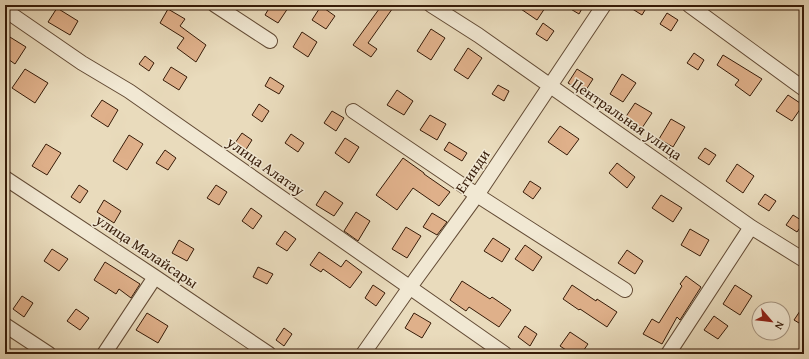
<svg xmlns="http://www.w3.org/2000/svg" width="809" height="359" viewBox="0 0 809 359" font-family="'Gentium Book Plus',serif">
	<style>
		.building { fill: #dfb08a; stroke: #361b08 }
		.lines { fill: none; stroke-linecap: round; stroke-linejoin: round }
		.minor-casing { stroke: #634b35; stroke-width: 16 }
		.minor { stroke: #f1e8d3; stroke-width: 14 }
		.labels { text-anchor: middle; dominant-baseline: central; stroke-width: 3; stroke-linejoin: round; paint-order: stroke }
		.street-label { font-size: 15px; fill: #361b08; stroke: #f1e8d3 }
	</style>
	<rect width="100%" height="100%" fill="#e9dbbc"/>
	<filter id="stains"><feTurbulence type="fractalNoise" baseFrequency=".005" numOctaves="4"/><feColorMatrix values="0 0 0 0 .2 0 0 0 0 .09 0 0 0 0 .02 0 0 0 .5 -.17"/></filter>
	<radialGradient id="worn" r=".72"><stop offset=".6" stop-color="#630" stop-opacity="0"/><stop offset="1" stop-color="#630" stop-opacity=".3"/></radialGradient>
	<path class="building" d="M271 5H290L278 23 265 15Z
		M382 5H395L368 43 377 49 371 57 353 45Z
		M515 5H547L537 20Z
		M564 5H584L579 14Z
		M626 5H648L642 15Z
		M321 6 335 16 326 29 312 20Z
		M57 8 78 21 70 35 48 22Z
		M168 9 185 19 180 26 206 45 196 62 177 48 184 38 160 23Z
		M667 13 678 20 671 31 660 24Z
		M543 23 554 31 547 41 536 34Z
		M431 29 445 38 431 60 417 51Z
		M302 32 317 42 308 57 293 47Z
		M5 34 26 47 15 64 5 57Z
		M468 48 482 58 468 79 454 70Z
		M694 53 704 60 698 70 687 63Z
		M723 55 762 79 750 96 735 85 739 80 717 65Z
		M145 56 154 63 149 71 139 64Z
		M171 67 187 77 179 90 163 80Z
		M25 69 48 83 35 103 12 88Z
		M577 69 593 79 584 93 568 83Z
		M622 74 636 83 623 102 610 94Z
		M270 77 284 86 279 94 265 86Z
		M498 85 509 91 504 101 492 94Z
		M397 90 413 101 404 115 387 105Z
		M788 95 803 105 792 121 776 111Z
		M102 100 118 110 108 127 91 116Z
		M635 103 652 113 642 128 625 118Z
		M259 104 269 111 262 122 252 115Z
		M332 111 344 118 336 131 324 123Z
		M430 115 446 124 437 140 420 130Z
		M671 119 685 127 673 147 659 139Z
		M560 126 579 139 567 155 548 142Z
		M242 133 252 140 245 151 235 143Z
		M291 134 304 143 298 152 285 143Z
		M129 135 143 144 127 170 113 161Z
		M345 138 359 147 349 163 335 153Z
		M449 142 467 153 462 161 444 150Z
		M46 144 61 153 47 175 32 166Z
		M705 148 716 155 709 165 698 158Z
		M165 150 176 158 168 170 156 163Z
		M403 158 424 173V174L450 192 439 206 413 188 397 210 376 195Z
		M617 163 635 177 627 188 609 173Z
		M737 164 754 176 743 193 726 181Z
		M530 181 541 188 533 199 523 192Z
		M79 185 88 191 80 203 71 197Z
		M216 185 227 192 219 205 207 198Z
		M325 191 343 203 334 216 316 205Z
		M765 194 776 201 769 211 758 204Z
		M661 195 682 208 673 222 652 208Z
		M104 200 121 211 114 223 97 212Z
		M251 208 262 216 253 229 242 221Z
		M356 212 370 221 358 241 344 231Z
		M432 213 447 222 437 235 423 227Z
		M793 215 804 222 797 232 786 225Z
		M406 227 421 236 407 258 392 249Z
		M690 229 709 240 700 256 681 245Z
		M285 231 296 239 287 251 276 244Z
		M493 238 510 249 502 262 484 251Z
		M179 240 194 249 187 261 172 253Z
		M525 245 542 257 533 271 515 259Z
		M52 249 68 259 59 271 44 261Z
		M627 250 643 261 635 274 618 263Z
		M319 252 341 267 346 260 362 272 350 288 323 269 321 272 310 265Z
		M105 262 140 284 131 298 119 289 116 294 94 280Z
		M258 267 273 274 267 284 253 277Z
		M686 276 701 287 680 320 677 317 662 344 643 334 652 319 659 323 682 286 680 284Z
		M462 281 490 299 492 297 511 310 499 327 469 307 466 311 450 300Z
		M373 285 385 293 376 306 365 298Z
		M572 285 596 301 597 299 617 312 607 327 580 309 579 310 563 299Z
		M735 285 752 296 740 315 723 304Z
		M22 296 33 303 24 317 13 309Z
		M804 305V326L794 320Z
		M76 309 89 318 80 330 67 321Z
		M147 313 168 326 158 343 136 330Z
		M414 313 431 323 422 338 405 328Z
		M714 316 728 326 718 339 704 330Z
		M525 326 537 334 530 346 518 337Z
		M284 328 292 334 284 346 276 340Z
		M570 332 588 344 581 354H572L560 346Z"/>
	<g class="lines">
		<g class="minor-casing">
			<path id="minor" d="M215 5 270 41
				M431 5 478 35 751 227 804 260
				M689 5 804 89
				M5 10 82 63 129 91 505 354
				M353 111 477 195 625 290
				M5 178 155 277 269 354
				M5 325 49 354
				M104 354 155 277
				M363 354 410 287 477 195 604 5
				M668 354 751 227"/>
		</g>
		<use href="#minor" class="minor"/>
	</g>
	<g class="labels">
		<g class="street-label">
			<text transform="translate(627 119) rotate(35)">Центральная улица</text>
			<text transform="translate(266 166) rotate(35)">улица Алатау</text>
			<text transform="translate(472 171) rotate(-56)">Егинди</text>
			<text transform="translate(147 251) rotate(34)">улица Малайсары</text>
		</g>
	</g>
	<rect width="809" height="359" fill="none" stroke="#e9dbbc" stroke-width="20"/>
	<rect x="6" y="6" width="797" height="347" fill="none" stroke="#361b08" stroke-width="2"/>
	<rect x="10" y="10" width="789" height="339" fill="none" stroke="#361b08"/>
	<g transform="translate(771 321) rotate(118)"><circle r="19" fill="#f1e8d3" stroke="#a69682"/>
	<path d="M0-3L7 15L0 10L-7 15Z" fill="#8f2418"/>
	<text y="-6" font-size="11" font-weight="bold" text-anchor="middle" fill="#361b08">N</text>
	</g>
	<rect width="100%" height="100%" filter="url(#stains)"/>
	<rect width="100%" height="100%" fill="url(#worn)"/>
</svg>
